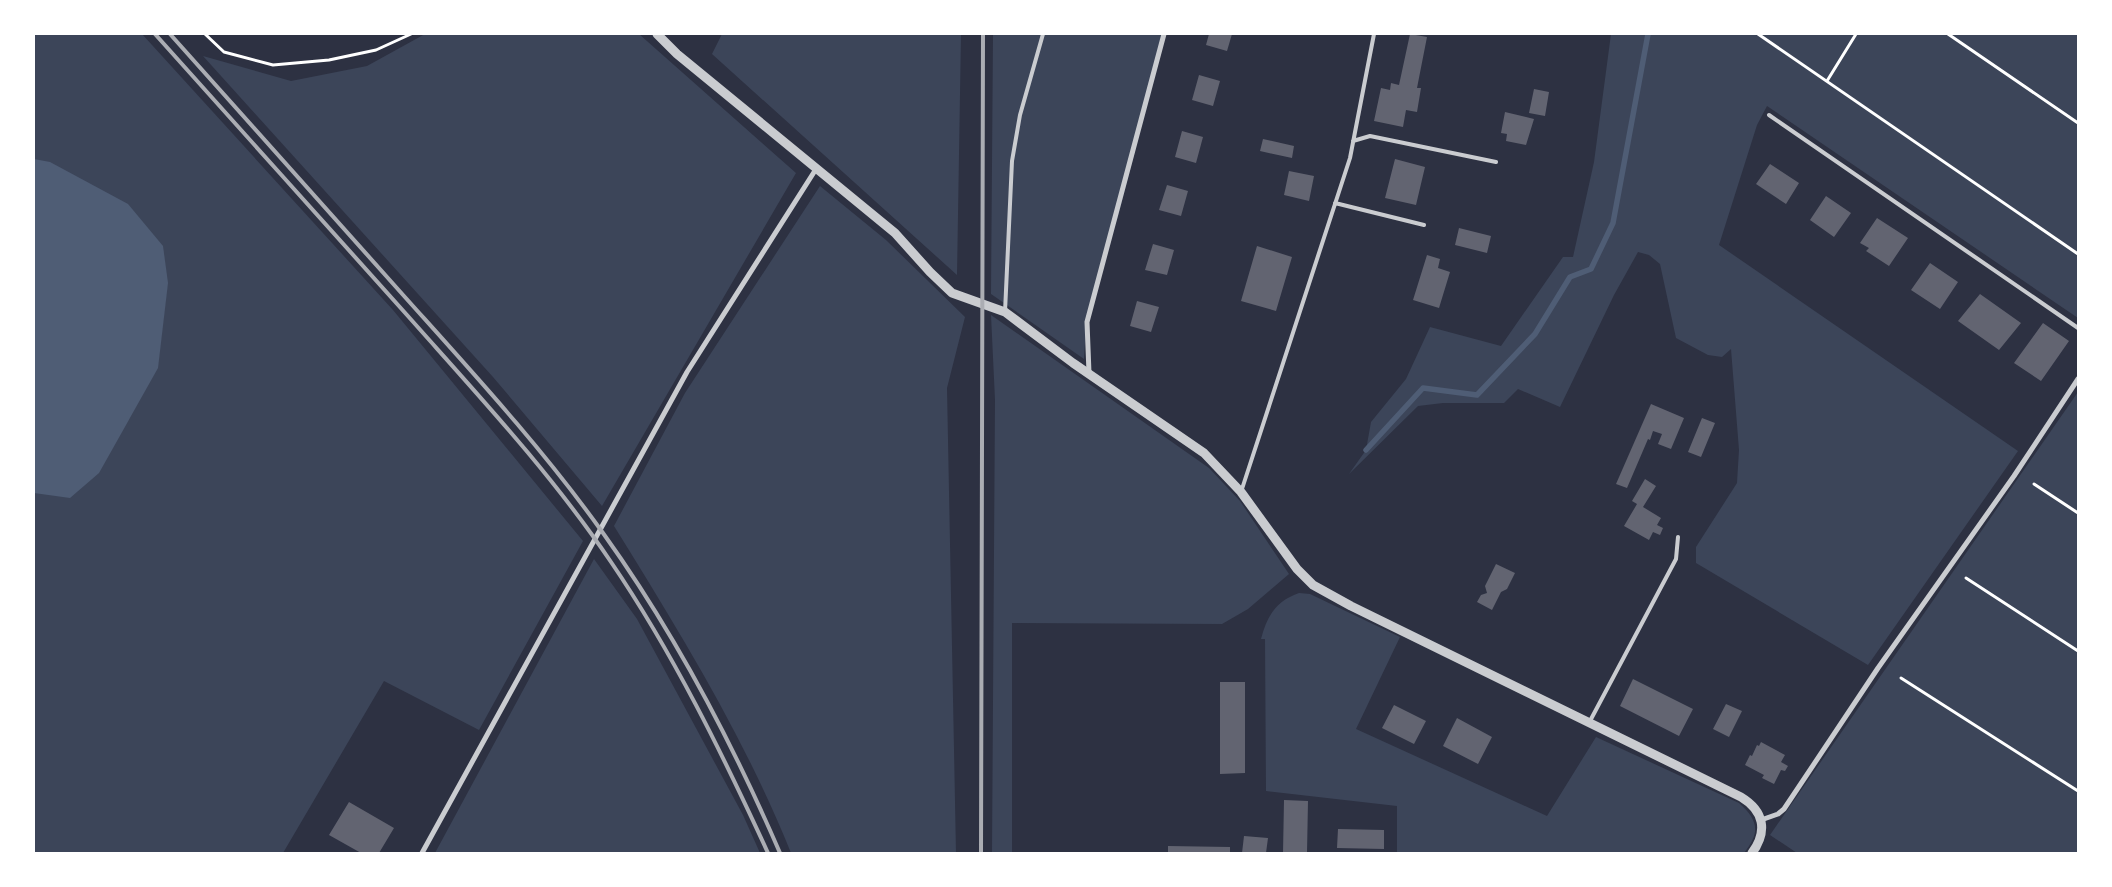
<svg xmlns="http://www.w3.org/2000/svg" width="2112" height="887" viewBox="0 0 2112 887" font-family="'IBM Plex Sans',sans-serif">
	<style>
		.green { fill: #3c4559 }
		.water { fill: #4f5d75 }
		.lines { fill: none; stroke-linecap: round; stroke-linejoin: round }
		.stream { stroke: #4f5d75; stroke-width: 5.5 }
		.building { fill: #626471 }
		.path { stroke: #fff; stroke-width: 3 }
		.service { stroke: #caccd0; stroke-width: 4 }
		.minor { stroke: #caccd0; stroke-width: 5 }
		.tertiary { stroke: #caccd0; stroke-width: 9 }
		.rail { stroke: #abadb3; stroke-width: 4 }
	</style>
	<rect width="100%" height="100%" fill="#2d3142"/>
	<path class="green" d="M34 34H142L393 310 583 541 479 730 384 681 283 853H34Z
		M425 34H639L796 173 602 506 493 377 203 56 291 81 367 66Z
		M722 34H961L957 275 712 54Z
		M993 34H1165L1118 217C1100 261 1086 311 1084 359L991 294Z
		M1611 34H2078V318L1767 106 1757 125 1719 245 2018 451 1868 665 1696 563V547L1737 483 1739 450 1731 349 1722 357 1708 355 1676 338 1660 264 1649 255 1638 252 1614 295 1560 407 1518 389 1504 403H1443L1418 406 1349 474 1366 450 1371 422 1406 379 1430 327 1501 346 1563 257H1573L1594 162Z
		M820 186 886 240 965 317 947 388 956 853H791C745 738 679 631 614 526L685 393Z
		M991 315 1209 468 1240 501 1289 574 1248 609 1222 624 1012 623V853H992L995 400Z
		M2078 392V853H1797L1770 835Z
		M594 559 637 619 743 815 760 853H435Z
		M1299 593 1310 594 1400 637 1356 729 1547 816 1596 737 1739 803C1758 820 1761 832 1744 853H1397V806L1266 791 1265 639H1261C1267 616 1276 601 1299 593Z"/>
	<path class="water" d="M34 159 50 162 128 204 163 246 168 283 158 368 99 473 70 498 34 493Z"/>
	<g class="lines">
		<path class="stream" d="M1366 450 1423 388 1477 395 1535 334 1570 277 1591 269 1613 223 1648 34"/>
	</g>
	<path class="building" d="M1209 34H1232L1227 51 1206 45Z
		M1410 34 1427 37 1417 88H1421L1417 112 1406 110 1403 127 1374 121 1381 88 1390 90 1391 83 1399 85Z
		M1199 75 1220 81 1213 106 1192 100Z
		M1534 89 1549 92 1545 116 1529 113Z
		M1505 112 1534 119 1526 145 1506 141 1507 134 1501 133Z
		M1182 131 1203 137 1196 163 1175 157Z
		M1263 139 1294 146 1292 158 1260 151Z
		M1395 159 1425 167 1416 205 1385 198Z
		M1770 164 1799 183 1786 204 1756 184Z
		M1289 171 1314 176 1309 201 1284 195Z
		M1167 185 1188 191 1181 216 1159 210Z
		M1826 196 1851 213 1834 237 1810 220Z
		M1877 218 1908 238 1889 266 1866 251 1869 248 1860 243Z
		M1459 228 1491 236 1487 253 1455 245Z
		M1153 244 1174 250 1167 275 1145 270Z
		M1257 246 1292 257 1276 311 1241 301Z
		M1427 255 1440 259 1438 268 1450 272 1439 308 1413 300Z
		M1930 263 1958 282 1940 309 1911 290Z
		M1980 294 2021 323 1999 350 1958 321Z
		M1137 301 1159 307 1151 332 1130 326Z
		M2043 323 2069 341 2041 381 2014 363Z
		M1651 404 1684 418 1671 449 1658 444 1662 434 1653 431 1650 440 1648 439 1627 488 1616 484Z
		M1702 418 1715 423 1701 457 1688 452Z
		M1645 479 1656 486 1643 507 1661 518 1657 525 1663 528 1660 535 1653 532 1649 540 1624 526 1637 504 1632 501Z
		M1496 564 1515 573 1507 589 1501 592 1492 610 1477 602 1481 595 1487 593 1485 586Z
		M1633 679 1693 709 1679 736 1620 706Z
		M1220 682H1245V773L1220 774Z
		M1726 704 1742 711 1729 737 1713 729Z
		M1394 705 1426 721 1414 744 1382 728Z
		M1457 718 1492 737 1478 764 1443 746Z
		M1761 742 1785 755 1781 762 1788 766 1785 771 1781 770 1774 784 1762 778 1764 775 1745 765 1750 755 1752 756 1757 745 1759 746Z
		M1284 800 1308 801 1307 853H1283Z
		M349 802 394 828 379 853H361L329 835Z
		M1338 829 1384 830V849L1337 848Z
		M1244 836 1268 838 1266 853H1242Z
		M1168 846 1230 847V853H1168Z"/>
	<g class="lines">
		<path class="path" d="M205 34 224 52 273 65 329 60 376 50 411 34
			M1758 34 2078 254
			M1948 34 2078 123
			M1827 81 1856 34
			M2034 484 2078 513
			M1966 578 2078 651
			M1901 678 2078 791"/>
		<path class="service" d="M1769 115 2078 328
			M1353 141 1370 136 1496 162
			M1335 203 1424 225
			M1005 312 1012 161 1020 115 1043 34
			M1241 492 1350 158 1374 34
			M1590 721 1676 559 1678 537"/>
		<path class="minor" d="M1089 373 1087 322 1164 34
			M1761 820 1778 814 1784 809 1878 668 2014 476 2078 379
			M422 853 687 372 816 169"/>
		<path class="tertiary" d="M657 34 677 54 895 233 930 272 952 293 1005 312 1073 363 1204 453 1241 492 1297 569 1313 585 1351 606 1741 797C1764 811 1768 831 1752 853"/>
		<path class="rail" d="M155 34C239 128 323 221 407 315 478 395 551 473 611 562 673 653 722 753 768 853
			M170 34C248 121 326 208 404 296 473 373 543 449 603 533 674 632 732 742 780 853
			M981 853 983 34"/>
	</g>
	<rect width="2112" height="887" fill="none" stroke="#ffffff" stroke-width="70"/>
</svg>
